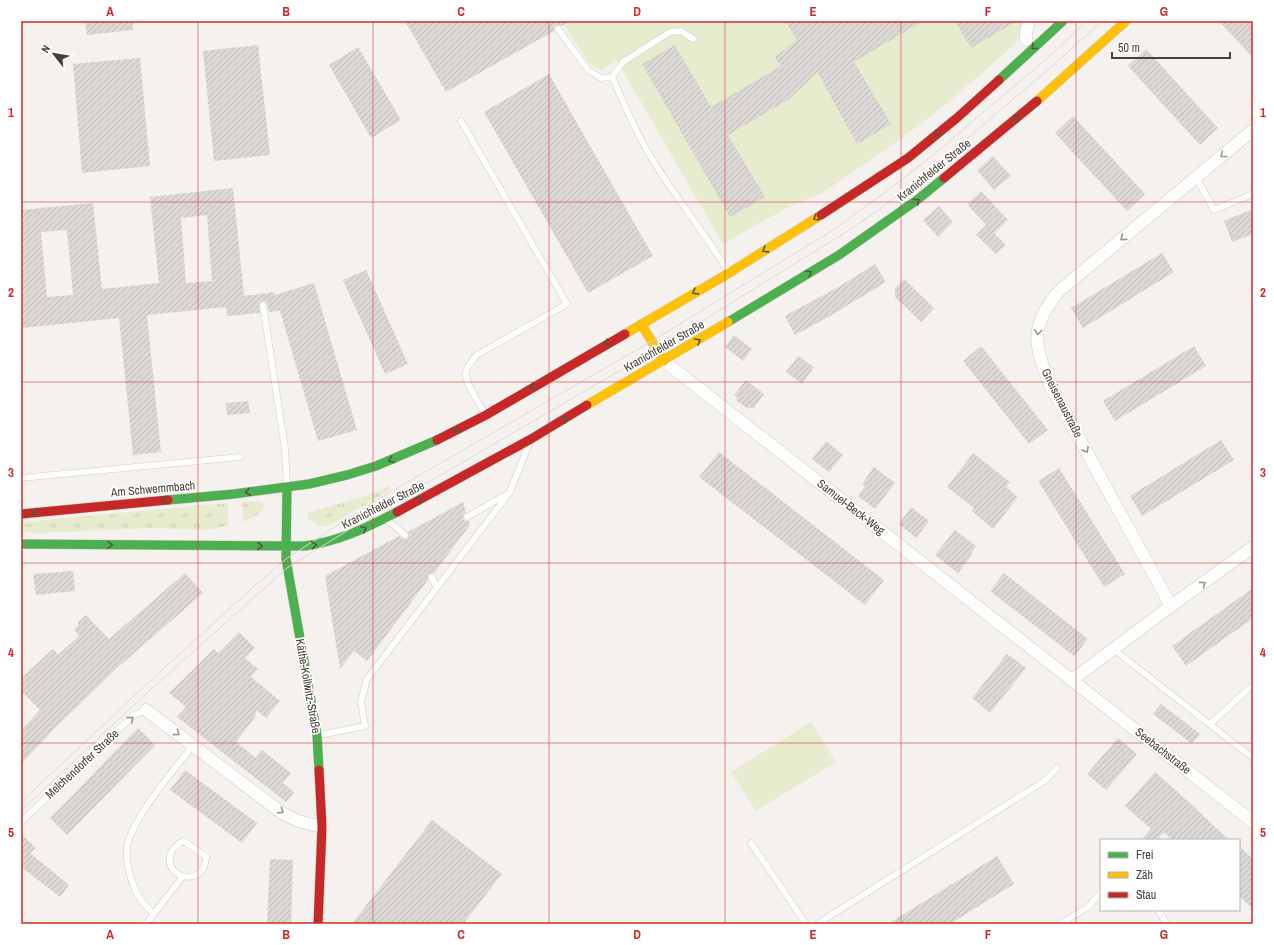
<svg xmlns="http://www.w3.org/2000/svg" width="1274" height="945" viewBox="0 0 1274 945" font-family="'Archivo Narrow',sans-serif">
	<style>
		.grass { fill: url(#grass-tufts) }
		.green { fill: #e7eccf }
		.building { fill: url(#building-hatch); fill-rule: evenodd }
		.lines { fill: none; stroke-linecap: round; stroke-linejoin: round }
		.lane-casing { stroke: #d0cdca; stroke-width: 7 }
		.street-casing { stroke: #d0cdca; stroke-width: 13 }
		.fast-casing { stroke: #d4cdc6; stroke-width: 10 }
		.slow-casing { stroke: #d4cdc6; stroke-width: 10 }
		.jam-casing { stroke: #d4cdc6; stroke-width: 10 }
		.lane { stroke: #fdfdfc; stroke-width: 6 }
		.street { stroke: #fdfdfc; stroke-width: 12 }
		.fast { stroke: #4caf50; stroke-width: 9 }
		.slow { stroke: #ffc107; stroke-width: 9 }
		.jam { stroke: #c62828; stroke-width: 9 }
		.tram { stroke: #dbdbda; stroke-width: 1 }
		.oneway { stroke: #4a5c3f }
		.oneway2 { stroke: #9b9591 }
		.grid { fill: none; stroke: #d62828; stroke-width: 1; stroke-opacity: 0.55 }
		.labels { text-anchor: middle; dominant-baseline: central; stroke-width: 3.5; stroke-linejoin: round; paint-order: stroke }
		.street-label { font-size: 12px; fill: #4a4039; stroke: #fff }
		.neatline { fill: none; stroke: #d62828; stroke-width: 1.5 }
		.grid-label { font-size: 13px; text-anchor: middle; font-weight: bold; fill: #d62828 }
	</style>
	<defs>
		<pattern id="grass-tufts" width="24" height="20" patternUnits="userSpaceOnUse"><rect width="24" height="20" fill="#e7eccf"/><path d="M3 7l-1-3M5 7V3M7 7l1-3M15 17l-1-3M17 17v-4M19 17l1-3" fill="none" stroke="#c8cbb2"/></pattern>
		<pattern id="building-hatch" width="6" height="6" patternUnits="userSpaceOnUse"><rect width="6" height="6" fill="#dcd8d5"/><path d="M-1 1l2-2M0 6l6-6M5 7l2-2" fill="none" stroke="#bebab8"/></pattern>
	</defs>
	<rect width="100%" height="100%" fill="#f4f1ee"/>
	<path class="grass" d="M388 486 390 490 328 526C320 527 314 523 308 518V514L310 512 363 497Z
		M252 501 262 502 264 505C263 514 251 518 244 522L242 502Z
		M228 503V526L206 530 152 528 39 533 21 532V522Z"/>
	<path class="green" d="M572 21H1026L1015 44 950 101 898 141 824 192 785 209 723 244 616 59 602 71 588 62 565 26Z
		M811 722 836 762 756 811 731 772Z"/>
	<path class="building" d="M85 21H133V30L87 35Z
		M405 21H571L562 26 559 25H556L554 28V31L446 92Z
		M785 21H923L854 62 891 124 857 144 817 72 791 97V98L728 135 765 197 730 217 642 64 675 45 711 107 781 66 775 57 797 40Z
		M955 21H1017L971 48Z
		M1219 21H1253V58Z
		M258 45 270 155 214 161 203 51Z
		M358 47 401 120 371 138 329 65Z
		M1146 49 1218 128 1200 145 1128 66Z
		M140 58 150 166 82 173 73 64Z
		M549 74 653 256 588 293 484 112Z
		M1073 116 1145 194 1127 211 1055 133Z
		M993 156 1011 176 994 190 977 170Z
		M233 188 244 296 274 292 275 295 314 283 357 430 318 441 280 311 269 312 267 303 263 301 259 304 260 313 227 316 226 307 147 315 161 452 133 455 119 318 22 328 21 322V210L93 203 102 289 159 283 150 197ZM207 215 212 281 186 283 181 218ZM67 230 73 295 47 297 41 232Z
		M981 191 1008 220 994 233 1006 245 996 254 976 235 986 225 967 204Z
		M939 206 953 222 938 237 923 220Z
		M1253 209V234L1232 242 1224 221Z
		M1162 253 1174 272 1083 328 1071 308Z
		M875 264 886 282 830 316 795 335 785 316 840 286Z
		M366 270 408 364 385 374 343 280Z
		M904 279 934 308 921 322 895 297V288Z
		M734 335 752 349 743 361 725 347Z
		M981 346 1048 430 1029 444 963 361Z
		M1194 346 1206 366 1115 421 1103 401Z
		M798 356 814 367 802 384 786 372Z
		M746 380 764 394 753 409 750 407 748 409 736 400 738 398 734 395Z
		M248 401 250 413 227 415 226 403Z
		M1221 440 1234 460 1142 516 1130 496Z
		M826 441 843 455 829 472 812 459Z
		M719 452 884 580 865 605 699 477Z
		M973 453 1010 482 1006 487 1018 497 993 529 972 511 974 508 947 487Z
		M874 467 895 483 875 509 858 496 865 486 862 484Z
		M1059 468 1125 574 1104 587 1038 481Z
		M463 502 466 512 463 515V519L465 521H469L470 525 434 573H431L428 575V580L367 661 354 651 340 669 325 576 399 536 404 539H407L409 535 408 532Z
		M911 507 929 521 916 538 899 524Z
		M955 530 976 546 971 554 972 555 958 573 935 555Z
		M73 571 75 591 36 595 33 574Z
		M185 573 203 593 117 668 55 728 21 764V730L40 710 21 691V678L53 649 58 655 79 636 74 629 78 626V622L86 615 109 639Z
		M1004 573 1088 639 1074 656 990 591Z
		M1253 588V618L1186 666 1172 646Z
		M239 632 255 648 245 658 258 669 251 677 280 701 266 718 256 710 255 717 236 742 256 758 262 750 291 773 283 783 294 792 286 802 177 717 186 707 169 693 214 649 218 653Z
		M1007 654 1026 668 990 713 972 698Z
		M1161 704 1200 734 1192 744 1153 714Z
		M138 728 155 745 67 835 50 818Z
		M1118 738 1137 754 1106 790 1087 774Z
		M185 770 257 823 242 843 170 790Z
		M1155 772 1190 803 1229 840H1172L1164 832 1157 840H1141L1151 829 1125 806Z
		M432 820 502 874 463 924H352Z
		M21 834 36 848 30 853 69 885 60 897 21 867Z
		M1239 846 1253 859V909L1239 896Z
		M997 856 1014 884 950 924H888Z
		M270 859 293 860 291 924H267Z"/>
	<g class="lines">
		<g class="lane-casing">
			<path id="lane" d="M558 29 588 70 601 78 612 77C625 105 636 134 652 159 676 198 705 233 729 273
				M612 77 623 62 670 32 681 31 693 39
				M461 121 567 304 477 355C473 360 468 365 466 371 463 381 480 404 485 414
				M1196 177 1214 210 1253 194
				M263 305 285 449 287 485
				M21 478 240 457
				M467 517 507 494
				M386 519 405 535
				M432 577 436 587
				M1113 649 1253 758
				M1210 724 1253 685
				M319 735 365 726 361 702 367 679 510 492 529 444
				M21 822 134 715 146 710
				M184 841 206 857C206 886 166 881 170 856 172 848 177 844 184 841Z
				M751 843 806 924
				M1158 910 1167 924
				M154 914C143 905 136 894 132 881 128 870 126 860 127 848 131 819 175 769 193 745
				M146 924 183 876
				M817 924 1038 785 1048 778 1057 768
				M1060 924 1088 907 1101 892"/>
		</g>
		<g class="street-casing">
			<path id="street" d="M1026 40V32L1029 21
				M664 361 1253 822
				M1171 606 1050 385C1034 344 1029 327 1059 291L1253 130
				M1072 680 1171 606 1253 547
				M146 710 282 813 298 821 322 827"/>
		</g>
		<g class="fast-casing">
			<path id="fast" d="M999 80 1063 21
				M728 322 839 255 917 200 944 178
				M287 487 286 559 317 735 319 770
				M168 500 234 494 309 484 347 475 376 466 437 440
				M21 544 305 546C340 541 366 528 397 512"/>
		</g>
		<g class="slow-casing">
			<path id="slow" d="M1037 101 1126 21
				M641 324 664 361
				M625 334 729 273 821 215
				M587 405 728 322"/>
		</g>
		<g class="jam-casing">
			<path id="jam" d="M944 178 1037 101
				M821 215 908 158 958 117 999 80
				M437 440 486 415 625 334
				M397 512 531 439 587 405
				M21 514 168 500
				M318 924 322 827 319 770"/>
		</g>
		<use href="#lane" class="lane"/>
		<use href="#street" class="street"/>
		<use href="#fast" class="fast"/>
		<use href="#slow" class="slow"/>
		<use href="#jam" class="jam"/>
		<path class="tram" d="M21 802 164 668 259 582 286 559 373 502 652 341 833 230 896 184 933 155 1045 60 1087 21
			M21 811 148 692 287 568 379 511 657 349 846 232 884 206 957 147 1051 67 1102 21"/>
	</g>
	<defs><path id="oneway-chevron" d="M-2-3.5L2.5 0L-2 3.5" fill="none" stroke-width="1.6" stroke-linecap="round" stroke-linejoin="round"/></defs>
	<g class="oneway">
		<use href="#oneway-chevron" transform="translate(1034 47) rotate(137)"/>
		<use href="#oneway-chevron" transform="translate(1017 118) rotate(-40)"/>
		<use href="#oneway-chevron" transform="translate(937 134) rotate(141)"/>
		<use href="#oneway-chevron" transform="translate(917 201) rotate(-38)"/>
		<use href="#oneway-chevron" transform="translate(816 218) rotate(149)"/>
		<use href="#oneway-chevron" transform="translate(765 250) rotate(148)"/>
		<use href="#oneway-chevron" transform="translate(809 273) rotate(-31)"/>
		<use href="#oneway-chevron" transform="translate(695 292) rotate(150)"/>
		<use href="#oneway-chevron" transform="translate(698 341) rotate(-31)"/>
		<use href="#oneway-chevron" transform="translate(607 343) rotate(150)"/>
		<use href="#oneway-chevron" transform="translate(533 387) rotate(150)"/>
		<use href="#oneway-chevron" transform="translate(565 419) rotate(-31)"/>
		<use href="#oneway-chevron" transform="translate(457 430) rotate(152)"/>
		<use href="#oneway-chevron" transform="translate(391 460) rotate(158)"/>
		<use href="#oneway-chevron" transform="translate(248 492) rotate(173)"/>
		<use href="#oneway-chevron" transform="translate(164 500) rotate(175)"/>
		<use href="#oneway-chevron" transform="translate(420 500) rotate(-29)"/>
		<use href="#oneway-chevron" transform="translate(35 512) rotate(175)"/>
		<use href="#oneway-chevron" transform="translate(364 529) rotate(-25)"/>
		<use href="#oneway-chevron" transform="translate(110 545) rotate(1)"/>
		<use href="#oneway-chevron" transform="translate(314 545) rotate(-8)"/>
		<use href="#oneway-chevron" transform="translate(260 546) rotate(1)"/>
	</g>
	<g class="oneway2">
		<use href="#oneway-chevron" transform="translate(1223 155) rotate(141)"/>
		<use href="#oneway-chevron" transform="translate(1123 238) rotate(140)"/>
		<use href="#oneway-chevron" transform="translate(1038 332) rotate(97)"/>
		<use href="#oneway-chevron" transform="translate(1086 450) rotate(61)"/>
		<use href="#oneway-chevron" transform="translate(1203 584) rotate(-36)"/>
		<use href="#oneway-chevron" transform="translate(131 719) rotate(-40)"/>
		<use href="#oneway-chevron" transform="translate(177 733) rotate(36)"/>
		<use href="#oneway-chevron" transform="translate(281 811) rotate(34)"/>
	</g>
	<path class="grid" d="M198 21V924M373 21V924M549 21V924M725 21V924M901 21V924M1076 21V924M21 202H1253M21 382H1253M21 563H1253M21 743H1253"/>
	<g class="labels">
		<g class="street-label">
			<text transform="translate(934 170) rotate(-39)">Kranichfelder Straße</text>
			<text transform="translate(664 346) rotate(-30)">Kranichfelder Straße</text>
			<text transform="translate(1062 403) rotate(63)">Gneisenaustraße</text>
			<text transform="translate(153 489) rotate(-5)">Am Schwemmbach</text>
			<text transform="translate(383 505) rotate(-27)">Kranichfelder Straße</text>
			<text transform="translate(851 507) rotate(38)">Samuel-Beck-Weg</text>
			<text transform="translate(308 686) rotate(80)">Käthe-Kollwitz-Straße</text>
			<text transform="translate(1163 751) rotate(38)">Seebachstraße</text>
			<text transform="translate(82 764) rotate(-43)">Melchendorfer Straße</text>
		</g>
	</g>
	<rect width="1274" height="945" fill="none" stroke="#ffffff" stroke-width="44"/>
	<rect x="1100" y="839" width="140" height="72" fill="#ffffff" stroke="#b7b3b0"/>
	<rect x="1108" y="852" width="20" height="6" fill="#4caf50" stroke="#b7b3b0"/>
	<text x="1136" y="859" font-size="12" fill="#4a4039">Frei</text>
	<rect x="1108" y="872" width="20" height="6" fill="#ffc107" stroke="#b7b3b0"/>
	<text x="1136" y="879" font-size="12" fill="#4a4039">Zäh</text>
	<rect x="1108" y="892" width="20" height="6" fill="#c62828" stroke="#b7b3b0"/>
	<text x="1136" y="899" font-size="12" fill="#4a4039">Stau</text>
	<g transform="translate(54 54) rotate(301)" stroke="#ffffff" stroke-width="3" paint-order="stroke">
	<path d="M0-3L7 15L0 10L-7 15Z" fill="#4a4039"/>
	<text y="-6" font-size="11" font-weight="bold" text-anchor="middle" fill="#4a4039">N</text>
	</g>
	<path d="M1112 52v6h118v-6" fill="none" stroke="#4a4039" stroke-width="2"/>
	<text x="1118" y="52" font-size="12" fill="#4a4039" stroke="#ffffff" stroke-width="3" paint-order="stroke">50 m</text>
	<rect x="22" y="22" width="1230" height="901" class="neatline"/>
	<g class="grid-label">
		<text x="110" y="16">A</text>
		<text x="286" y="16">B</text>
		<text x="461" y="16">C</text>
		<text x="637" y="16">D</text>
		<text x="813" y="16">E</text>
		<text x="988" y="16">F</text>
		<text x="1164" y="16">G</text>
		<text x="11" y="117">1</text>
		<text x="1263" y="117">1</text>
		<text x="11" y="297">2</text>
		<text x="1263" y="297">2</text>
		<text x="11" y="477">3</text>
		<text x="1263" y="477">3</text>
		<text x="11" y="657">4</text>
		<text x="1263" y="657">4</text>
		<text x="11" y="837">5</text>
		<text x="1263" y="837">5</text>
		<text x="110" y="939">A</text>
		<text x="286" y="939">B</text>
		<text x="461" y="939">C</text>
		<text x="637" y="939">D</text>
		<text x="813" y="939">E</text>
		<text x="988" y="939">F</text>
		<text x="1164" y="939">G</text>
	</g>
</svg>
